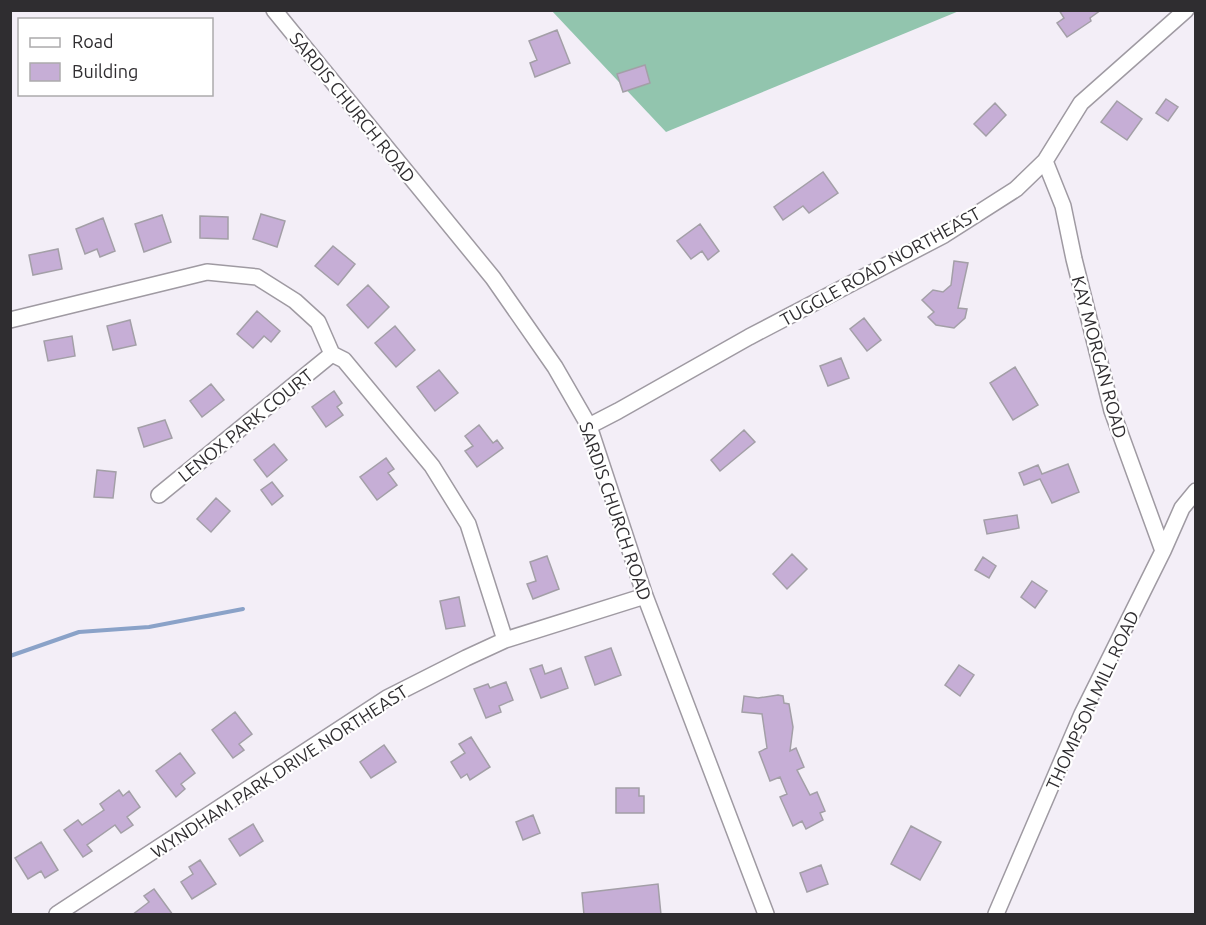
<svg xmlns="http://www.w3.org/2000/svg" width="1206" height="925" viewBox="0 0 1206 925" font-family="Ubuntu,sans-serif">
	<style>
		.forest { fill: #92c5ae }
		.lines { fill: none; stroke-linecap: round; stroke-linejoin: round }
		.stream { stroke: #8aa2c8; stroke-width: 4 }
		.building { fill: #c6aed6; stroke: #a39fa7; stroke-width: 1.5 }
		.minor-casing { stroke: #9f9aa2; stroke-width: 18 }
		.minor { stroke: #fff; stroke-width: 15 }
		.labels { text-anchor: middle; dominant-baseline: central; stroke-width: 4.5; stroke-linejoin: round; paint-order: stroke }
		.street-label { font-size: 18px; fill: #2f2d30; stroke: #fff }
	</style>
	<rect width="100%" height="100%" fill="#f3eef7"/>
	<path class="forest" d="M552 11H959L666 132Z"/>
	<g class="lines">
		<path class="stream" d="M10 656 79 632 149 627 243 609"/>
	</g>
	<path class="building" d="M1059 10H1101L1090 18 1091 21 1067 37 1057 23 1064 18Z
		M557 30 570 63 535 77 530 63 537 60 529 41Z
		M645 65 650 83 623 92 617 74Z
		M1166 99 1178 107 1168 121 1156 113Z
		M1117 101 1142 119 1127 140 1101 122Z
		M995 103 1006 115 986 136 974 124Z
		M823 172 838 193 809 213 803 206 783 220 774 207Z
		M261 214 285 221 277 247 253 239Z
		M162 215 171 242 144 252 135 224Z
		M200 216 228 217V239L200 238Z
		M103 218 115 251 100 257 97 249 85 254 76 229Z
		M700 224 719 251 708 260 702 251 691 259 677 241Z
		M333 246 355 264 338 285 315 266Z
		M58 249 62 269 33 275 29 255Z
		M954 261 968 263 958 308 967 309 965 318 954 328 936 325 928 317 934 312 922 300 933 290 943 292 951 285Z
		M368 285 389 307 368 328 347 305Z
		M257 311 280 331 271 342 264 336 253 348 237 334Z
		M864 318 881 340 867 351 850 329Z
		M130 320 136 345 113 350 107 326Z
		M395 326 415 350 396 367 375 343Z
		M72 336 75 356 48 361 44 341Z
		M841 358 849 378 828 386 820 366Z
		M1015 367 1038 405 1013 420 990 383Z
		M439 370 458 393 435 411 417 387Z
		M211 384 224 400 202 417 190 401Z
		M334 391 342 403 337 407 343 415 326 427 312 407Z
		M165 420 172 438 144 447 138 428Z
		M479 425 493 443 497 440 503 448 477 467 465 451 473 446 465 436Z
		M744 430 755 442 720 471 711 460Z
		M274 444 287 460 267 477 254 460Z
		M386 458 394 469 388 473 397 485 377 500 360 477Z
		M1068 464 1079 492 1052 503 1040 479 1024 485 1019 473 1038 465 1042 474Z
		M97 470 116 472 113 498 94 497Z
		M272 482 283 496 272 505 261 490Z
		M216 498 230 511 211 532 197 519Z
		M1017 515 1019 528 987 534 984 520Z
		M792 554 807 569 787 589 773 574Z
		M547 556 559 589 533 599 527 584 536 581 530 562Z
		M983 557 996 566 989 578 975 570Z
		M1032 581 1047 591 1035 608 1021 597Z
		M459 597 465 626 446 629 440 601Z
		M611 648 621 675 595 685 585 657Z
		M542 665 545 674 561 668 568 688 541 698 530 669Z
		M959 665 974 675 960 696 945 685Z
		M506 682 513 700 499 706 501 712 486 718 474 689 488 684 490 688Z
		M778 695 783 696 784 703 789 704 793 727 790 751 796 748 804 767 797 770 810 795 817 792 825 811 820 813 823 820 806 829 802 821 793 826 780 797 787 794 780 777 770 781 759 752 767 748 762 714 742 712 744 696 758 698Z
		M235 712 252 734 239 744 244 750 233 758 212 730Z
		M471 737 490 767 470 780 467 774 461 778 451 762 465 753 459 744Z
		M384 745 396 762 371 778 360 762Z
		M180 753 195 773 181 784 185 789 176 797 156 771Z
		M616 788H639V796H644V813H616Z
		M119 790 123 796 129 791 140 807 127 817 133 825 121 833 115 825 87 845 92 851 83 857 64 830 78 820 82 825 104 810 100 804Z
		M533 815 540 833 523 840 516 822Z
		M253 824 263 841 240 856 229 839Z
		M911 826 941 842 920 880 891 864Z
		M41 842 58 870 45 878 41 871 28 879 15 858Z
		M200 860 216 884 192 899 181 882 193 874 189 867Z
		M821 865 828 884 807 892 800 873Z
		M658 884 661 915H584L582 893Z
		M154 889 173 915H132L149 902 144 896Z"/>
	<g class="lines">
		<g class="minor-casing">
			<path id="minor" d="M274 10 493 278 555 367 589 426 645 596 766 914
				M1045 161 1063 206 1074 259 1112 411 1163 551
				M10 320 207 272 257 277 295 301 318 322 332 354 344 360 432 466 468 524 505 640
				M589 426 618 411 749 337 944 235 1016 189 1045 161 1081 103 1186 10
				M159 495 332 354
				M57 914 387 698 466 658 505 640 645 596
				M996 914 1082 714 1163 551 1182 508 1196 491"/>
		</g>
		<use href="#minor" class="minor"/>
	</g>
	<g class="labels">
		<g class="street-label">
			<text transform="translate(353 107) rotate(51)">SARDIS CHURCH ROAD</text>
			<text transform="translate(880 266) rotate(-29)">TUGGLE ROAD NORTHEAST</text>
			<text transform="translate(1100 357) rotate(75)">KAY MORGAN ROAD</text>
			<text transform="translate(245 425) rotate(-39)">LENOX PARK COURT</text>
			<text transform="translate(616 511) rotate(71)">SARDIS CHURCH ROAD</text>
			<text transform="translate(1092 700) rotate(-65)">THOMPSON MILL ROAD</text>
			<text transform="translate(279 771) rotate(-33)">WYNDHAM PARK DRIVE NORTHEAST</text>
		</g>
	</g>
	<rect width="1206" height="925" fill="none" stroke="#2f2d30" stroke-width="24"/>
	<rect x="18" y="18" width="195" height="78" fill="#ffffff" stroke="#acabac" stroke-width="1.5"/>
	<rect x="30" y="38" width="30" height="9" fill="#ffffff" stroke="#acabac" stroke-width="1.5"/>
	<text x="72" y="48" font-size="18" fill="#2f2d30">Road</text>
	<rect x="30" y="63" width="30" height="18" fill="#c6aed6" stroke="#acabac" stroke-width="1.5"/>
	<text x="72" y="78" font-size="18" fill="#2f2d30">Building</text>
</svg>
